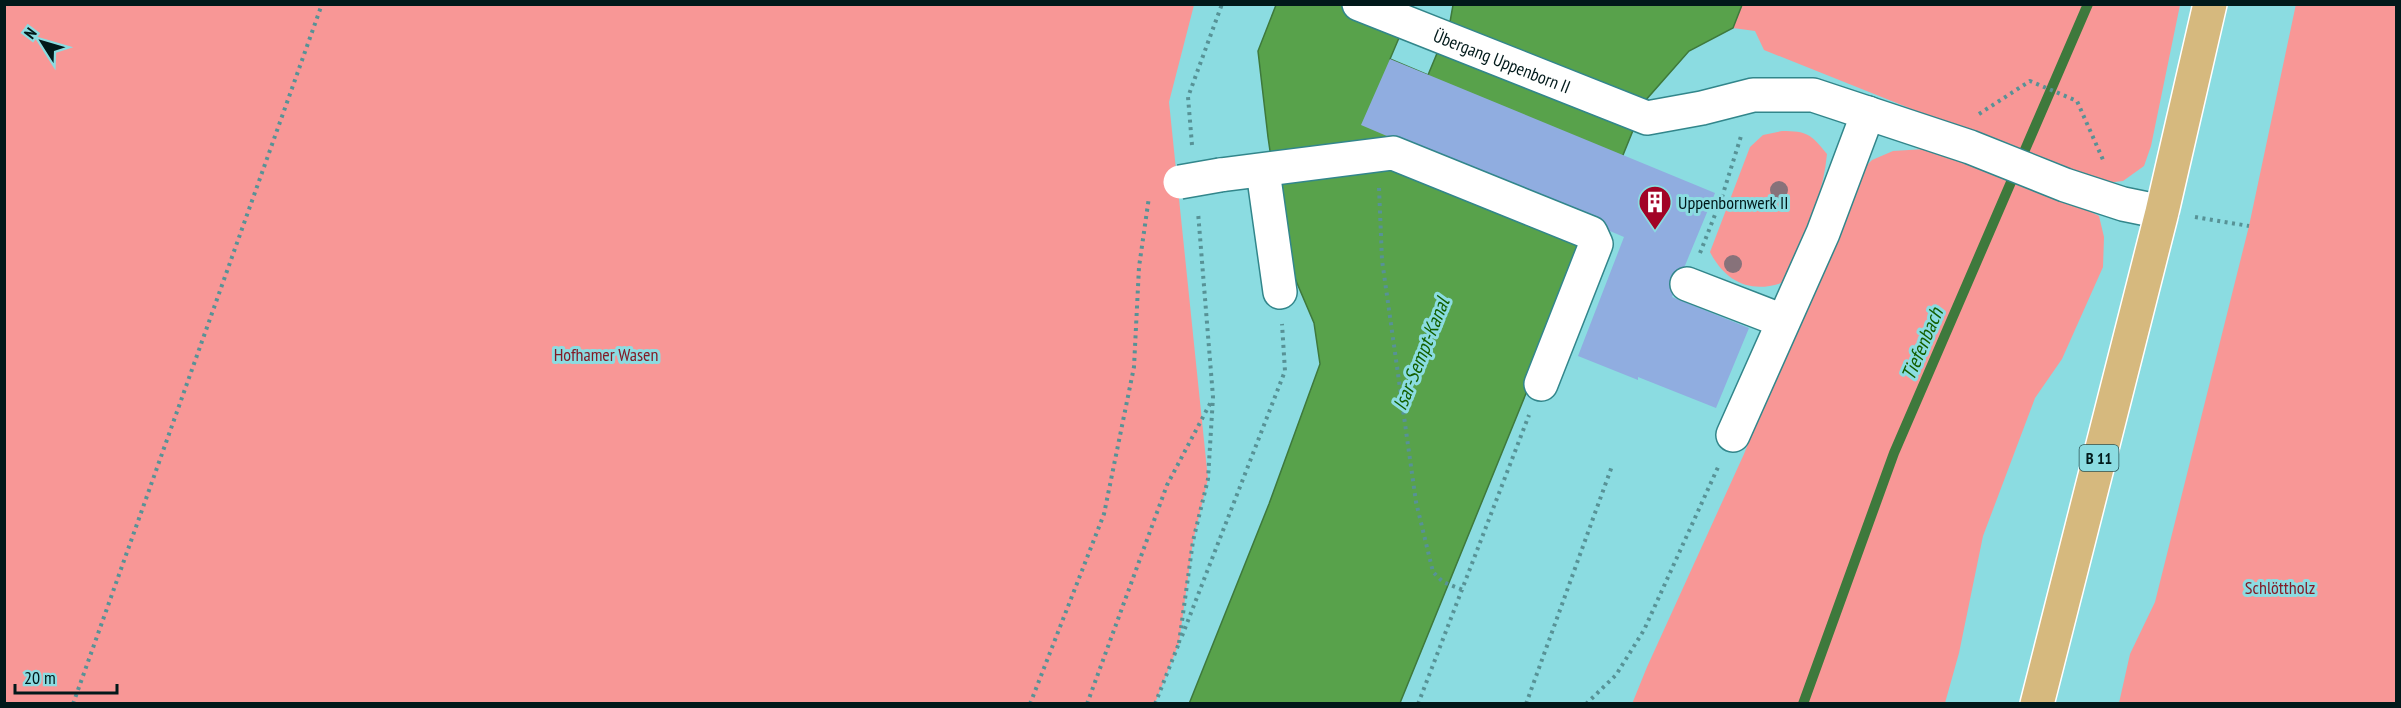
<svg xmlns="http://www.w3.org/2000/svg" width="2401" height="708" viewBox="0 0 2401 708" font-family="'PT Sans Narrow',sans-serif">
	<style>
		.green { fill: #f89796 }
		.water { fill: #58a24b; stroke: #3e793c; stroke-width: 1.5 }
		.lines { fill: none; stroke-linecap: round; stroke-linejoin: round }
		.stream { stroke: #3e793c; stroke-width: 10 }
		.building { fill: #90ade0 }
		.minor-casing { stroke: #32868b; stroke-width: 36 }
		.major-casing { stroke: #fff; stroke-width: 36 }
		.path { stroke: #579296; stroke-width: 4; stroke-dasharray: 3 4.5; stroke-linecap: butt }
		.minor { stroke: #fff; stroke-width: 33 }
		.major { stroke: #d6b97e; stroke-width: 33 }
		.minor-bridge-casing { stroke: #32868b; stroke-width: 36; stroke-linecap: butt }
		.minor-bridge { stroke: #fff; stroke-width: 33 }
		.tree { fill: #87727a }
		.labels { text-anchor: middle; dominant-baseline: central; stroke-width: 6; stroke-linejoin: round; paint-order: stroke }
		.shield { fill: #8bdce1; stroke: #2a5456; stroke-width: 1.5 }
		.shield-label { font-size: 16px; font-weight: bold; fill: #01191a }
		.street-label { font-size: 18px; fill: #01191a; stroke: #8bdce1 }
		.poi-label { font-size: 18px; fill: #01191a; stroke: #8bdce1; text-anchor: start }
		.park-label { font-size: 18px; fill: #831b26; stroke: #8bdce1 }
		.water-label { font-size: 20px; font-style: italic; fill: #135f00; stroke: #8bdce1 }
	</style>
	<rect width="100%" height="100%" fill="#8bdce1"/>
	<path class="green" d="M2296 4 2396 5V703H2119L2130 654 2155 602 2249 226Z
		M4 5H1194L1169 102 1208 479 1193 541 1179 643 1155 703H5Z
		M1742 5H2180L2151 146 2144 166 2123 181 2106 183 2094 181 2085 209 2099 216 2104 237 2103 267 2062 359 2035 398 1983 536 1959 653 1945 703 1632 704 1647 667 1744 454 1847 194 1855 177 1872 160 1893 151 1925 149 1979 136 1764 50 1755 31 1733 28Z
		M1782 131C1807 131 1811 134 1827 154 1823 199 1802 241 1784 282 1752 294 1726 283 1710 252L1750 147 1763 135Z"/>
	<path class="water" d="M1276 5H1413L1390 59 1428 75 1450 22 1453 5H1742L1733 28 1689 51 1645 101 1400 703 1189 704 1269 504 1320 364 1314 323 1285 255 1268 137 1258 51Z"/>
	<g class="lines">
		<path class="stream" d="M1803 704 1894 453 2088 4"/>
	</g>
	<path class="building" d="M1390 59 1715 193 1672 297 1749 328 1716 408 1638 377V380L1578 356 1624 237 1361 125Z"/>
	<g class="lines">
		<g class="minor-casing">
			<g id="minor">
				<path id="s1" d="M1359 4 1647 118 1702 108 1753 95H1813L1970 147 2065 185 2123 204 2162 212"/>
				<path d="M1263 171 1280 292"/>
				<path d="M1220 175 1393 153 1591 233 1596 244 1541 384"/>
				<path d="M1687 284 1783 321"/>
				<path d="M1733 435 1823 233 1868 113"/>
			</g>
		</g>
		<g class="major-casing">
			<path id="major" d="M2037 704 2162 212 2210 4"/>
		</g>
		<path class="path" d="M1979 114 2030 81 2077 101 2104 162
			M1192 145 1188 97 1222 4
			M1379 188 1382 260 1416 502 1433 572 1443 582 1463 590
			M2195 217 2249 226
			M1700 253 1722 197 1742 133
			M1182 636 1285 371 1282 324
			M1179 643 1193 541 1208 479 1213 397 1198 212
			M73 704 322 4
			M1030 704 1104 514 1134 367 1139 267 1149 197
			M1087 704 1167 485 1212 400
			M1155 704 1179 643
			M1418 704 1529 415
			M1526 704 1612 466
			M1586 704 1616 675 1644 630 1719 465"/>
		<use href="#minor" class="minor"/>
		<use href="#major" class="major"/>
		<g class="minor-bridge-casing">
			<path id="minor-bridge" d="M1180 182 1220 175"/>
		</g>
		<use href="#minor-bridge" class="minor-bridge"/>
	</g>
	<g class="tree">
		<circle cx="1779" cy="190" r="9"/>
		<circle cx="1733" cy="264" r="9"/>
	</g>
	<defs>
		<g id="building-pin" transform="scale(1.725)"><path d="M0 17L-7.5 6A9.5 9.5 0 1 1 7.5 6Z" fill="#a20326" stroke="#8bdce1"/><path d="M-4-6H4V6H1V3H-1V6H-4ZM-2.5-4.3h1.7v1.8h-1.7ZM.8-4.3h1.7v1.8H.8ZM-2.5-1h1.7V.8h-1.7ZM.8-1h1.7V.8H.8Z" fill="#fff"/></g>
	</defs>
	<g fill-rule="evenodd">
		<use href="#building-pin" x="1655" y="202"/>
	</g>
	<g class="labels">
		<rect class="shield" x="2079.5" y="445" width="39" height="26" rx="4.5"/>
		<g class="shield-label">
			<text x="2099" y="458">B 11</text>
		</g>
		<g class="street-label">
			<text stroke="none"><textPath href="#s1" startOffset="154">Übergang Uppenborn II</textPath></text>
		</g>
		<g class="poi-label">
			<text x="1678" y="202">Uppenbornwerk II</text>
		</g>
		<g class="park-label">
			<text x="606" y="354">Hofhamer Wasen</text>
			<text x="2280" y="587">Schlöttholz</text>
		</g>
		<g class="water-label">
			<text transform="translate(1922 344) rotate(-67)">Tiefenbach</text>
			<text transform="translate(1421 354) rotate(-68)">Isar-Sempt-Kanal</text>
		</g>
	</g>
	<rect width="2401" height="708" fill="none" stroke="#01191a" stroke-width="12"/>
	<g transform="translate(42 42) rotate(307)" stroke="#8bdce1" stroke-width="4.5" paint-order="stroke">
	<path d="M0-4.5L10 22L0 15L-10 22Z" fill="#01191a"/>
	<text y="-9" font-size="16" font-weight="bold" text-anchor="middle" fill="#01191a">N</text>
	</g>
	<path d="M15 684v9h102v-9" fill="none" stroke="#01191a" stroke-width="3"/>
	<text x="24" y="684" font-size="18" fill="#01191a" stroke="#8bdce1" stroke-width="4.5" paint-order="stroke">20 m</text>
</svg>
